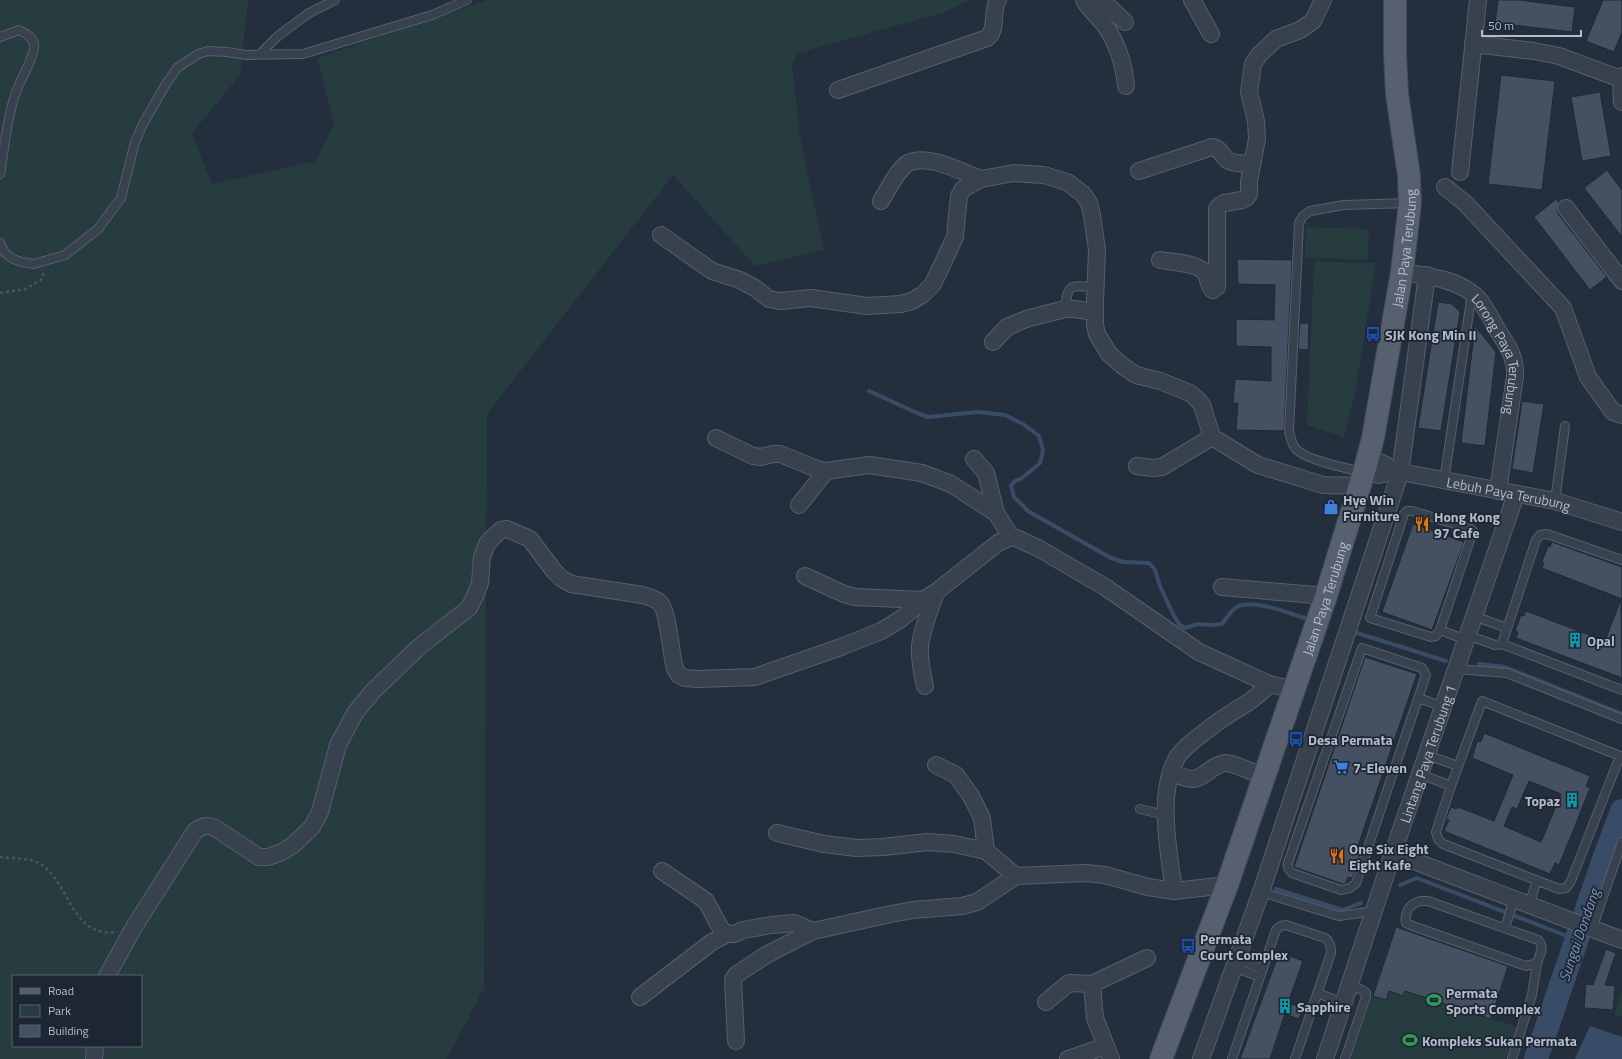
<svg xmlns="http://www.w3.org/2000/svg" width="1622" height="1059" viewBox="0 0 1622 1059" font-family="'Titillium Web',sans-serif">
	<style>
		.green { fill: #263c3f; fill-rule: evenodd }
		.water { fill: #394c67 }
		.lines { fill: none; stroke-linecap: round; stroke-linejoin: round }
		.stream { stroke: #394c67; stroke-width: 4 }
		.river { stroke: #394c67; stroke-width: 24 }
		.building { fill: #455162; stroke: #1f2835; fill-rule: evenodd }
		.lane-casing { stroke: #565f6c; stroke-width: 10 }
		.street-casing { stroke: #565f6c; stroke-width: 18 }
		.primary-casing { stroke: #414a57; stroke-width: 24 }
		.path { stroke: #44595c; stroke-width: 2.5; stroke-dasharray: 3 3; stroke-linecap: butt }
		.lane { stroke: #38414e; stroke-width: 8 }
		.street { stroke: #38414e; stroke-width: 16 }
		.primary { stroke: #56606e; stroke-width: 22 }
		.labels { text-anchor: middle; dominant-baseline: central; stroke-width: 3.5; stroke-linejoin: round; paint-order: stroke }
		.street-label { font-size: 14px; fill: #b4bcc9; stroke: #1d2633 }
		.poi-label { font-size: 14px; font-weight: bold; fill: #b4bcc9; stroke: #1d2633; text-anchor: start }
		.water-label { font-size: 15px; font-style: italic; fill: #7c92b1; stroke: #1d2633 }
	</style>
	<rect width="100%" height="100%" fill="#242f3e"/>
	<path class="green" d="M0 0H248L240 75 192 133 212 184 316 161 334 124 317 58 487 0H970L945 12 798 53 792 65 800 137 824 250 755 266 673 175 487 414 484 988 447 1059H0ZM13 976H141V1046H13Z
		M1306 227 1369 229 1368 260 1305 258Z
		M1314 261 1376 263 1355 393 1344 437 1307 425Z
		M1396 927 1509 964 1491 1019 1517 1027 1506 1059H1351Z
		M1622 989V1017L1614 1015Z"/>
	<path class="water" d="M1590 1026 1622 1037V1059H1575Z"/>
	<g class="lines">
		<path class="stream" d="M869 391 917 413 928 417 978 412 1005 415 1023 424 1039 436 1043 450 1040 463 1022 478 1015 481 1011 486 1014 497 1028 511 1109 557 1123 562 1149 563 1155 570 1160 586 1173 614 1179 624 1185 628 1198 624 1213 625 1222 624C1226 619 1231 610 1237 607 1252 598 1288 613 1305 618
			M1357 633 1446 661
			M1479 664 1505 667 1622 714
			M1400 885 1417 878 1577 940
			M1276 889 1343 910 1361 903"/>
		<path class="river" d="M1536 1059 1602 865 1622 811"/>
	</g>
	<path class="building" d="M1498 0H1519L1575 7 1572 32 1495 23Z
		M1603 0H1622V32L1614 52 1586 41Z
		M1501 75 1555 81 1542 190 1488 184Z
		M1600 92 1611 156 1582 161 1571 97Z
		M1607 170 1622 190V237L1584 188Z
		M1556 199 1559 203 1557 209 1558 214 1607 277 1590 290 1534 217Z
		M1237 259 1292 260 1284 431 1236 430 1238 403H1233L1235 379 1271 381V347L1236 346V319L1274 320 1275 285 1238 284Z
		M1438 302 1452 304 1460 312 1441 431 1418 428Z
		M1300 323H1309L1308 350 1298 349Z
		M1475 326 1496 352 1485 446 1461 443Z
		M1522 401 1544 404 1533 473 1512 469Z
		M1413 524 1464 542 1432 630 1382 612Z
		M1552 542 1622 567V599L1542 568 1544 563 1542 562 1548 546 1550 547Z
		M1621 599 1622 678 1516 638 1518 632 1515 631 1521 615 1524 616 1526 611 1605 641Z
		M1365 657 1417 674 1358 846 1362 848 1352 878 1348 877 1346 883 1343 884 1294 867Z
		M1484 733 1590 776 1586 786 1590 788 1573 831 1559 865 1555 863 1550 874 1444 831 1449 820 1446 819 1451 807 1457 809 1458 807 1494 821 1513 775 1472 758 1477 741 1481 742ZM1529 781 1561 794 1541 842 1504 826 1512 807 1517 809Z
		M1396 927 1508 966 1491 1019 1405 991 1403 996 1389 991 1386 1000 1373 996Z
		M1606 949 1616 953 1605 985 1615 986 1613 1010 1584 1008 1586 984 1593 985Z
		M1278 956 1289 960 1290 956 1303 961 1288 1003 1303 1008 1299 1019 1285 1014 1270 1059H1240Z"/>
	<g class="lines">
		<g class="lane-casing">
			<path id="lane" d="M0 37 19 30C26 34 32 36 34 44 36 52 22 78 18 87 7 114 5 145 0 174
				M259 55 278 36 309 13 335 0
				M0 243 5 253 13 259 22 262 34 264 65 255 98 229 121 198 135 142 144 122 166 84 177 68 198 54 208 51 227 52 246 55 303 54 432 15 467 0
				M1065 309C1068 282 1070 286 1095 287
				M1363 472C1349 469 1305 460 1296 449 1292 445 1291 438 1289 432L1299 223 1303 216 1310 211 1344 205 1410 203
				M1444 481 1472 293
				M1555 501 1565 426
				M1474 616 1507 628
				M1440 630 1436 636 1431 637 1370 618 1404 514 1407 511H1412L1471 529 1473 531 1440 630 1466 640
				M1467 635 1495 645 1502 644 1622 690
				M1502 644 1536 540 1540 535 1547 534 1622 560
				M1362 648 1422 668 1426 675 1356 883 1350 888 1341 890 1292 873 1288 868V863Z
				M1456 669 1507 673 1622 719
				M1419 698 1443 707
				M1482 701 1620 756 1571 881 1566 888 1559 889 1443 844 1438 839 1436 832 1451 786Z
				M1427 755 1458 766
				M1420 774 1451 786
				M1140 809 1165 815
				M1261 892 1339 916 1374 911
				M1420 901H1428L1538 940C1545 947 1540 954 1537 963L1526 966 1410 925 1406 923C1404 912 1410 904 1420 901Z
				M1529 905 1537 880
				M1505 928 1514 899
				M1592 929 1622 842
				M1237 959 1263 969
				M1234 967 1260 977
				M1317 993 1343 1003
				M1232 1059 1276 930C1279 926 1282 925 1286 925L1325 938C1330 942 1331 945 1331 953L1295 1059
				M1345 1059 1366 997V993L1362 990 1349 985
				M1512 1059 1532 995 1537 963"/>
		</g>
		<g class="street-casing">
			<g id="street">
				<path d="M1084 0C1089 10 1099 17 1106 27 1118 45 1124 65 1126 86"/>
				<path d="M1100 0 1106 4 1125 22"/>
				<path d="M1192 0 1211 34"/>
				<path d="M1473 44 1534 51 1559 56 1621 79"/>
				<path d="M1622 76 1621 79 1622 102"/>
				<path d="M838 90 987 38C998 30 991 11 998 0"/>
				<path d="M1139 171 1212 147C1220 148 1221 154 1226 159 1233 165 1244 163 1252 163"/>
				<path d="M1460 172 1478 0"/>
				<path d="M1445 187 1465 203 1563 308 1588 377 1613 412 1622 415"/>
				<path d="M881 201C887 191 898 169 908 163 927 153 962 172 981 179"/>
				<path d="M1566 208 1622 281"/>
				<path d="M661 235 712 271 740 280 755 288 769 299 780 301 811 298 867 306 901 304 912 301 922 295 933 284 955 237 959 196 963 189 981 179 1014 173 1044 175 1067 182 1083 194 1089 203 1092 215 1097 250 1095 302V325L1097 334 1109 354 1124 367 1136 375 1160 381 1190 393 1197 399 1202 405 1212 437 1258 465 1323 485 1360 486"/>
				<path d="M1160 260C1171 262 1199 263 1205 273 1209 278 1208 287 1213 290L1217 287V209L1220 205 1224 203 1242 200 1246 198 1249 194V181L1257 139 1256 121 1249 92 1253 64 1259 55 1276 39 1300 30 1313 21 1323 0"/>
				<path id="s1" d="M1402 272C1428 276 1463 279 1481 302 1487 311 1493 321 1498 331 1508 346 1516 358 1515 376L1498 491"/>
				<path d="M993 342 1007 327 1026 319 1065 309H1074L1095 312"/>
				<path d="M716 438 753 456 761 457 773 454H780L817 469 826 471 869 465 922 473 951 484 996 513"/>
				<path id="s2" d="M1368 458 1382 463 1395 471 1555 501 1622 522"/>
				<path d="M974 459 986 473 996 513 1011 537"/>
				<path d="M1137 466 1153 468 1162 467 1212 437"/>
				<path d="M1364 472 1379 475 1395 471"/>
				<path d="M799 505 826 471"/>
				<path d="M805 576 844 594 855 597 923 600"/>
				<path d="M1222 587 1326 596"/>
				<path d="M925 686C922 673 919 659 920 646 922 628 930 610 936 592"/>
				<path d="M936 765 956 775 971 796 982 818 986 851"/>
				<path d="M1172 773C1178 775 1186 779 1193 779 1205 778 1212 764 1226 763 1233 763 1257 774 1264 776"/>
				<path d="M777 833 824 844 857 848 883 847 927 842 954 844 986 851 1016 876 1085 873 1105 875 1148 887 1174 891 1227 885"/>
				<path d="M1393 853 1622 940"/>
				<path d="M662 871 706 901 721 929 727 934H734L743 930 771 925 794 923 813 931"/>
				<path d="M1174 891C1169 852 1156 791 1178 756 1187 743 1203 734 1215 724 1233 710 1254 702 1269 684"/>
				<path d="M107 976 134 927 195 831C203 825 207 825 215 828L259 857H268L282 852 293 845 312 827 320 812 338 745 355 713 373 691 420 646 469 608 475 596 480 583 482 557 487 544 494 536 501 530 507 529 530 539 554 571 561 578 571 584 643 595C649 597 655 598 660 603 668 610 671 655 675 669L679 675 685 678 699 679 755 677 841 647 881 631 901 619 923 600 936 592 998 543 1011 537 1016 538 1038 548 1105 587 1199 652 1269 684 1294 690"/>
				<path d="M640 997 712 942 727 934"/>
				<path d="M1046 1002 1069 983 1092 984"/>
				<path d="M736 1041 733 980 736 975 766 955 813 931 891 914 913 910 962 906 977 902 1016 876"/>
				<path d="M94 1059 95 1046"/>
				<path d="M1068 1059 1106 1046"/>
				<path d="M1111 1059 1095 1018 1092 984 1147 958"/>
				<path d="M1201 1059 1261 892 1400 473 1427 275"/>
				<path id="s3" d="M1325 1059 1393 853 1516 494"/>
			</g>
		</g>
		<g class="primary-casing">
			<g id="primary">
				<path id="s4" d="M1161 1059 1227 885 1326 596 1364 472 1373 438 1402 272 1410 203 1409 176 1397 94 1395 54V0"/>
			</g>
		</g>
		<path class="path" d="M0 293 25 289 41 280 44 271
			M0 857C11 858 24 858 34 861 65 871 69 928 104 932 108 933 112 932 116 932"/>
		<use href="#lane" class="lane"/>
		<use href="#street" class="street"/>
		<use href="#primary" class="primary"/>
	</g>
	<defs>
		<g id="bus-bare" transform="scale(1.2)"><path d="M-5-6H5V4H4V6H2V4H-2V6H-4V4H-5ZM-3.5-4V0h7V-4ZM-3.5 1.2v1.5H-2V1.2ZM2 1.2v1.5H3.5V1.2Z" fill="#1a4fb4" stroke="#1d2633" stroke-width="2.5" paint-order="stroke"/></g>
		<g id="shop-bare" transform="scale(1.2)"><path d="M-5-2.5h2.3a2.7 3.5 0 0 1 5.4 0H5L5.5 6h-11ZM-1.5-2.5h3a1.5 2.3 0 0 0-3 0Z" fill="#3f7fe0" stroke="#1d2633" stroke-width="2.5" paint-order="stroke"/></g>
		<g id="restaurant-bare" transform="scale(1.2)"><path d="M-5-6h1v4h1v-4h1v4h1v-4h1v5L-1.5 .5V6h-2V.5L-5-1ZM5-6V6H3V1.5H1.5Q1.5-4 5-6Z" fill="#e8710a" stroke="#1d2633" stroke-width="2.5" paint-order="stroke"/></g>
		<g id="building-bare" transform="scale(1.2)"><path d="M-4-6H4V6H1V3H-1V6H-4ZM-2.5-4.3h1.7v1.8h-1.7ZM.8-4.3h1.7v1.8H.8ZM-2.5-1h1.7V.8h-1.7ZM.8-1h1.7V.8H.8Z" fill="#0f9aa8" stroke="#1d2633" stroke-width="2.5" paint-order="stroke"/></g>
		<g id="supermarket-bare" transform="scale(1.2)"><path d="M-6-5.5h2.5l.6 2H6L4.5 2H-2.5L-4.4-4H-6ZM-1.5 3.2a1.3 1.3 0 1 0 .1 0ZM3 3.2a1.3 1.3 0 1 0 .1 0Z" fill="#3f7fe0" stroke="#1d2633" stroke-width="2.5" paint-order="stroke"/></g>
		<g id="stadium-bare" transform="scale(1.2)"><path d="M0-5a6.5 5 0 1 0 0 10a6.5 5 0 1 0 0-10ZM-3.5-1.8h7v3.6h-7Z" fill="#2e9e5b" stroke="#1d2633" stroke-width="2.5" paint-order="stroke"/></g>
	</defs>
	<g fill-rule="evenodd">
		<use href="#bus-bare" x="1373" y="334"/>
		<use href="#shop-bare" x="1331" y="507"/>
		<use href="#restaurant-bare" x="1422" y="524"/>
		<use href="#building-bare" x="1575" y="640"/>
		<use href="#bus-bare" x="1296" y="739"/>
		<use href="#supermarket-bare" x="1341" y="767"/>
		<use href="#building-bare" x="1572" y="800"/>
		<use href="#restaurant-bare" x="1337" y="856"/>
		<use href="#bus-bare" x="1188" y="946"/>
		<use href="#stadium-bare" x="1434" y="1000"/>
		<use href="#building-bare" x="1285" y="1006"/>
		<use href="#stadium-bare" x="1410" y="1040"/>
	</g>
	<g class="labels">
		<g class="street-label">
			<text stroke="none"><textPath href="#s4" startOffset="849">Jalan Paya Terubung</textPath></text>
			<text stroke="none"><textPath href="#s1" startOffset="143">Lorong Paya Terubung</textPath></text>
			<text stroke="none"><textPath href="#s2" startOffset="146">Lebuh Paya Terubung</textPath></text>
			<text stroke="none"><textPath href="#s4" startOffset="489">Jalan Paya Terubung</textPath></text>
			<text stroke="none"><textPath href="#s3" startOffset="322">Lintang Paya Terubung 1</textPath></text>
		</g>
		<g class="poi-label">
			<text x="1385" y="334">SJK Kong Min II</text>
			<text x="1343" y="499">Hye Win<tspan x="1343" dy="16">Furniture</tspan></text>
			<text x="1434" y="516">Hong Kong<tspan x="1434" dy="16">97 Cafe</tspan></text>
			<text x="1587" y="640">Opal</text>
			<text x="1308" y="739">Desa Permata</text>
			<text x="1353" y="767">7-Eleven</text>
			<text x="1560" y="800" text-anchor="end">Topaz</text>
			<text x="1349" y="848">One Six Eight<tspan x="1349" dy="16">Eight Kafe</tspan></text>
			<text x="1200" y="938">Permata<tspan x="1200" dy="16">Court Complex</tspan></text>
			<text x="1446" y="992">Permata<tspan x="1446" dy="16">Sports Complex</tspan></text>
			<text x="1297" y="1006">Sapphire</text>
			<text x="1422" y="1040">Kompleks Sukan Permata</text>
		</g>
		<g class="water-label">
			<text transform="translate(1579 935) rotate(-71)">Sungai Dondang</text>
		</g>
	</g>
	<rect x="12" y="975" width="130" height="72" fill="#1d2633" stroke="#59626f"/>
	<rect x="20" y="988" width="20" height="6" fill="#56606e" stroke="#59626f"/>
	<text x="48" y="995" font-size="12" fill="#b4bcc9">Road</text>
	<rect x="20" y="1005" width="20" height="12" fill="#263c3f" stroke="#59626f"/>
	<text x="48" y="1015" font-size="12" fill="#b4bcc9">Park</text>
	<rect x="20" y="1025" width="20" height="12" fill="#455162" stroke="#59626f"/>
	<text x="48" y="1035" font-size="12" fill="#b4bcc9">Building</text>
	<path d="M1482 30v6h99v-6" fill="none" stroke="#b4bcc9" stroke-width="2"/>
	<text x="1488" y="30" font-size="12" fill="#b4bcc9" stroke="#1d2633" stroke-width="3" paint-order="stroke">50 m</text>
</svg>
